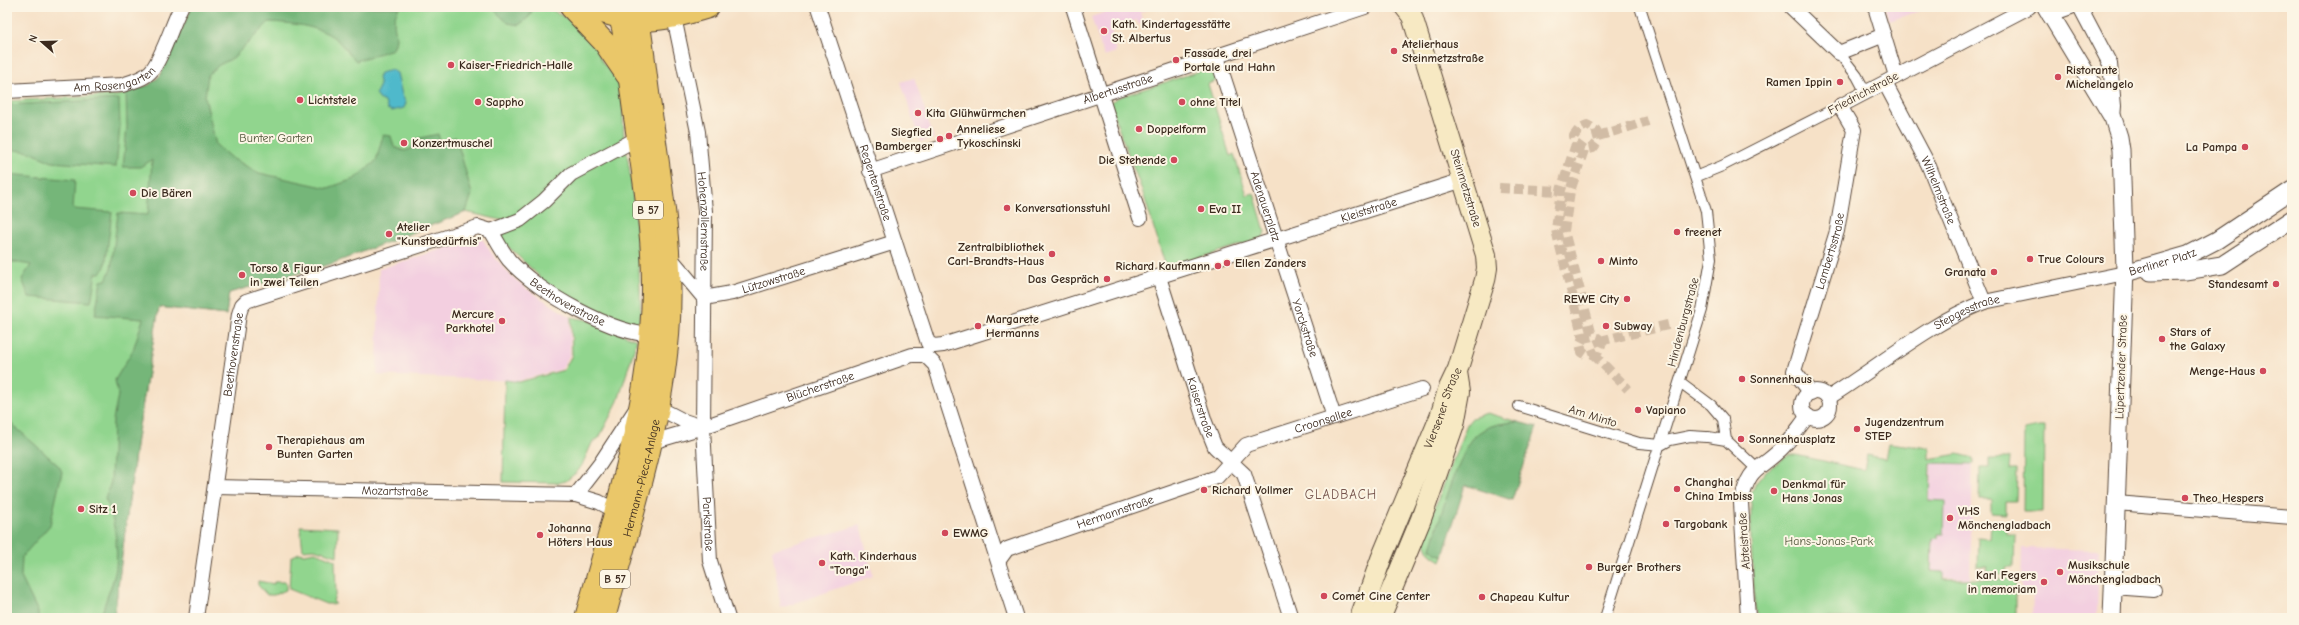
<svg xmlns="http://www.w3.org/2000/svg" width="2299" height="625" viewBox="0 0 2299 625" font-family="'Comic Neue',sans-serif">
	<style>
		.built { fill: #f3cfe0 }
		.green { fill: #91d58e; stroke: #668056 }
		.forest { fill: #74b679; stroke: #58704c }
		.water { fill: #4fb9cb; stroke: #457274 }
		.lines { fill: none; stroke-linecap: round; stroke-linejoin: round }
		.pedestrian-tunnel { stroke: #d1bca5; stroke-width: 10; stroke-dasharray: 10 5; stroke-linecap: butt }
		.pedestrian-casing { stroke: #574537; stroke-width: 12 }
		.minor-casing { stroke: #574537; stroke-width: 16 }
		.tertiary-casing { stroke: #574537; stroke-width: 19 }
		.secondary-casing { stroke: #574537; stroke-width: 22 }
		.primary-casing { stroke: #574537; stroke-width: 24 }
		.pedestrian { stroke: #fff; stroke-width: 10 }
		.minor { stroke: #fff; stroke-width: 14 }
		.tertiary { stroke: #fff; stroke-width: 17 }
		.secondary { stroke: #f7e9c3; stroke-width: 20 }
		.primary { stroke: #eac769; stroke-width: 22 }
		.poi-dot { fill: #d1495b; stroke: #fcf5e5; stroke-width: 1.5 }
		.labels { text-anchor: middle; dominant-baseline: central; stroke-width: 4; stroke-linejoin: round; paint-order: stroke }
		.shield { fill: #fcf5e5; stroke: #75675a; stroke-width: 1 }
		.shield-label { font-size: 11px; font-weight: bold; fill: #3b2a1e }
		.poi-label { font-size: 12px; font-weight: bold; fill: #3b2a1e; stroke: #fcf5e5; text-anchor: start }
		.street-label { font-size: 12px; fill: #3b2a1e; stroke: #fcf5e5 }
		.park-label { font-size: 12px; fill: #50553a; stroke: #fcf5e5 }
		.neighbourhood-label { font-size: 13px; letter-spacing: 1px; fill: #76544c; stroke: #fcf5e5 }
	</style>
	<rect width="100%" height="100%" fill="#fcf5e5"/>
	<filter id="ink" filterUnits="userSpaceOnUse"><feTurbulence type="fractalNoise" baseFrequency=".025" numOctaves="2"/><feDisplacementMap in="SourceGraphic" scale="8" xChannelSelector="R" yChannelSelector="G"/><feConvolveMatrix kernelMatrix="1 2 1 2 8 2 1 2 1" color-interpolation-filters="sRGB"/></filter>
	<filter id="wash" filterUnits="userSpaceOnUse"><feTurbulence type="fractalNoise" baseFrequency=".012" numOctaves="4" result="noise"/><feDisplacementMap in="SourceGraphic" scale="16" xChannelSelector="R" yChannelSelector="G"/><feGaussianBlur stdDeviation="0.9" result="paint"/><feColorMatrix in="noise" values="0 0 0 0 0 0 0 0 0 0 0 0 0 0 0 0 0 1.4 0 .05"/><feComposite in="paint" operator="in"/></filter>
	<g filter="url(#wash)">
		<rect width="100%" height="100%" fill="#f6e1c7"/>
		<path class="built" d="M1122 7H1155L1140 12 1143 23 1139 25 1137 20 1111 29 1116 52 1104 56 1091 17Z
			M1885 7H1931L1889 21Z
			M914 78 934 138 920 142 901 82Z
			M477 238 483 240 492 254 510 275 527 289 570 317V354L562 369 518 381 377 375 379 269Z
			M1931 459 1973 460 1970 578 1927 577Z
			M860 525 873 576 781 608 772 550Z
			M2022 548 2099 550 2097 618H2032L2033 594H2021Z"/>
		<path class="green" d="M192 7H547L569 20 590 37 603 63 616 78 622 95 624 139 530 207 505 221 466 212 229 293 226 315 159 307 137 438 114 618H7V101L121 95 149 85 160 76 166 66Z
			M1216 66 1220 79 1208 84 1230 156 1234 154 1247 195 1254 193 1265 231 1263 238 1169 267 1165 264 1143 193 1109 103 1119 97Z
			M626 148C633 189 637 229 639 270 640 290 642 309 638 328L588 310 540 281 538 275 502 241 503 233 578 174Z
			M571 317 587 320 637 340 618 401 599 438 592 443 582 465 578 471 566 481 558 483 503 482 505 380 519 382 564 370 572 355Z
			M1487 413 1518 422C1493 424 1483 426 1467 447L1431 548 1435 553 1443 556 1441 561 1430 554 1423 538 1467 424 1472 418Z
			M2038 427H2044L2043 512H2023L2024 430Z
			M1888 443 1929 448V459L1958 454 1974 458V464L1930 463 1929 500 1945 501 1944 534H1938V538L1932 539 1931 571 1943 572V579H2016V618H1759L1755 608 1751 541V494L1756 483 1766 471 1789 455H1796L1864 470 1867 455 1885 459Z
			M1989 458H2010L2009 470H2017L2016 502H2006V514L1991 513V499H1979L1980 468H1989Z
			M1991 523H2006V535H2015L2014 567H2006V575H1988L1987 567H1977L1978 537 1990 538Z
			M300 526 338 528 337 556 314 549 303 550Z
			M315 552 335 560 336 593 333 601 336 604H326L289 589 291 557 299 553 304 554Z
			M258 581 274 584V582H286V590L274 595H267L258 585Z"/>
		<path class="forest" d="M192 7H399C398 11 394 16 394 20 394 32 399 36 393 49L356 61C349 55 345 48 339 42 324 26 290 23 269 22L233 58 219 65 208 75 205 97 216 145 230 157 259 173 328 188 354 179 376 161 383 135 391 136 394 147 404 151 411 149 416 139 438 134 440 141 456 137 472 194 466 212 334 263 229 293 226 315 159 307 137 438 114 618H101C104 602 114 582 116 568 118 549 115 515 105 499L111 482 113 420 118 395 115 380 133 350 143 319 95 315 101 281 106 280 111 269 118 213 148 215 152 160 140 167H123L127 127 126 93 149 85 160 76Z
			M491 7H534L529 17 519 25 508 23Z
			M119 99 120 126 116 167 52 162 30 152 7 149V105Z
			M7 174 75 180 73 209 112 212 105 267 100 273H96L91 302 29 297 22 279 31 265 7 261Z
			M7 415 11 423 59 466 62 472 50 525 22 557 21 577 38 612V618H7Z
			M1518 422 1537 427 1512 500 1465 485 1443 556 1435 553 1431 549C1438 524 1459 449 1477 434 1490 424 1502 423 1518 422Z"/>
		<path class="water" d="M392 70 397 73 402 95 406 103 404 108 392 111 387 109 385 102 379 99 376 93 380 85 378 78 380 73Z"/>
	</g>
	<g filter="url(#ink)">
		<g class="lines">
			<path class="pedestrian-tunnel" d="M1598 136 1648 121
				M1576 144 1584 150 1593 148 1599 140 1596 130 1587 125 1580 128 1574 136 1576 144 1561 190 1556 230 1583 338 1580 344 1582 352 1588 356 1598 352 1601 345 1598 338 1592 336 1583 338
				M1584 150 1570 191 1564 231 1592 336
				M1499 188 1561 191
				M1600 341 1672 324
				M1593 354 1628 389"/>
			<g class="pedestrian-casing">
				<path id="pedestrian" d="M1839 53 1857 76 1866 93
					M1695 177 1722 166 1840 106
					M1680 382 1711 405 1723 419 1726 440
					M1519 406 1639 443 1661 445 1670 440 1690 436 1706 437
					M1708 437 1726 440 1756 468
					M1605 618 1702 310 1711 259 1706 211 1640 7"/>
			</g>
			<g class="minor-casing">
				<g id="minor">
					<path id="s1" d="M818 7 928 343 934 346 943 345 1463 180"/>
					<path d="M1073 7 1140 218"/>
					<path d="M1791 7 1839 53 1884 35"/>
					<path d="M1875 7 1896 76"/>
					<path d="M2080 7 2110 64 2114 106 2113 118"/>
					<path d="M2049 15 2071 7"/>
					<path id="s2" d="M674 17 698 132 705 211 703 427 710 561 728 618"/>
					<path id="s3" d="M1217 57 1334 417"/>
					<path id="s4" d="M1885 83 1928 164 1984 302"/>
					<path id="s5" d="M7 91 122 85C132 82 143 79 150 72 161 62 173 22 181 7"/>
					<path id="s6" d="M870 171 1365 7"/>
					<path d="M491 231 520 220 544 201 571 174 638 138"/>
					<path d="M668 255 704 298"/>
					<path id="s7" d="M1159 277 1205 422 1215 447 1244 474 1291 618"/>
					<path id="s8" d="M704 298 732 293 895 242"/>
					<circle cx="1816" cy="405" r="14"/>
					<path id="s9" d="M1811 393 1794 371 1837 231 1854 130 1840 106 2029 7"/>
					<path id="s10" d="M1828 398C1880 366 1926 325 1984 302L2125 273"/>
					<path d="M659 408 684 421 702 427"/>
					<path id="s11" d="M652 442 703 427 912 355H925L935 365 1016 618"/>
					<path id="s12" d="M215 487 576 495 599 502 616 511"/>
					<path d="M576 495 600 464 636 409"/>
					<path d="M2116 503 2292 517"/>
					<path id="s13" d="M999 560 1007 549 1217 477 1246 445 1422 389"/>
					<path d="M2113 587 2154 590"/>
					<path id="s14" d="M196 618 239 314 242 305 246 301 478 227 491 231C497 241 502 251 509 260 537 292 615 336 657 335"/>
					<path d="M1748 618 1741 503C1749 466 1757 472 1780 450 1791 440 1799 427 1808 416"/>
				</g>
			</g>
			<g class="tertiary-casing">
				<g id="tertiary">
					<path d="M2046 7 2113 118 2119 137 2121 150 2125 269 2112 618"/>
					<path d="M2151 272 2185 271 2222 265 2292 219"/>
					<path id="s15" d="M2125 273 2188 255 2217 240 2292 190"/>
				</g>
			</g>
			<g class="secondary-casing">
				<g id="secondary">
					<path id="s16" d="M1360 618 1381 559 1440 417 1448 390 1458 369 1485 280 1487 268 1486 255 1412 16 1405 7"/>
					<path d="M1380 618 1421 519 1454 425 1460 392 1457 373"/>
				</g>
			</g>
			<g class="primary-casing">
				<g id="primary">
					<path d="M571 7 605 43 627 75"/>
					<path d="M590 7C635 27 663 21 708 7"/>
					<path d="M586 618C615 514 651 401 653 293 654 236 644 180 636 124 631 92 628 60 623 28L617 7"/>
					<path id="s17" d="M604 618C629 524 660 432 668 335 674 263 662 192 652 121 646 83 643 45 636 7"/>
				</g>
			</g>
			<use href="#pedestrian" class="pedestrian"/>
			<use href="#minor" class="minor"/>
			<use href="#tertiary" class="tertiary"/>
			<use href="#secondary" class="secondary"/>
			<use href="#primary" class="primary"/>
		</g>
	</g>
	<g class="poi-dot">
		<circle cx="1104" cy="31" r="4"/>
		<circle cx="1394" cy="51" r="4"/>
		<circle cx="1176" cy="60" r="4"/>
		<circle cx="451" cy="65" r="4"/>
		<circle cx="2058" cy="77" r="4"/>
		<circle cx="1840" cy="82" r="4"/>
		<circle cx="300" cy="100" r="4"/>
		<circle cx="478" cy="102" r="4"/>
		<circle cx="1182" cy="102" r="4"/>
		<circle cx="918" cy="113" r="4"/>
		<circle cx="1139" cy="129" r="4"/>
		<circle cx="949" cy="136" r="4"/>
		<circle cx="940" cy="139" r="4"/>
		<circle cx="404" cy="143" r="4"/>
		<circle cx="2245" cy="147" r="4"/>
		<circle cx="1174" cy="160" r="4"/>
		<circle cx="133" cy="193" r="4"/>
		<circle cx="1007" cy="208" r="4"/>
		<circle cx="1201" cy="209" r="4"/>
		<circle cx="1677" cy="232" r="4"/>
		<circle cx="389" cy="234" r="4"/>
		<circle cx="1052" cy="254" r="4"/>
		<circle cx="2030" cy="259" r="4"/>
		<circle cx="1601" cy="261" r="4"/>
		<circle cx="1227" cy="263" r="4"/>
		<circle cx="1218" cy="266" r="4"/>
		<circle cx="1994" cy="272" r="4"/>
		<circle cx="242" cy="275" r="4"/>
		<circle cx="1107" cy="279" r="4"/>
		<circle cx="2276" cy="284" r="4"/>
		<circle cx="1627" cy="299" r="4"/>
		<circle cx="502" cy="321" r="4"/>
		<circle cx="978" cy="326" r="4"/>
		<circle cx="1606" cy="326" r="4"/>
		<circle cx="2162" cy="339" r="4"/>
		<circle cx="2263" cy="371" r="4"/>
		<circle cx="1742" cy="379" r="4"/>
		<circle cx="1638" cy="410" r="4"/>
		<circle cx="1857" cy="429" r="4"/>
		<circle cx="1741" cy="439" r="4"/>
		<circle cx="269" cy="447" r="4"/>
		<circle cx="1677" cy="489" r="4"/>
		<circle cx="1204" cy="490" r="4"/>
		<circle cx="1774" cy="491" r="4"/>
		<circle cx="2185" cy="498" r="4"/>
		<circle cx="81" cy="509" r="4"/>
		<circle cx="1950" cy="518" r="4"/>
		<circle cx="1666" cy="524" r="4"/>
		<circle cx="945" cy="533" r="4"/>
		<circle cx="540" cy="535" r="4"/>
		<circle cx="822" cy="563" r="4"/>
		<circle cx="1589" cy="567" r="4"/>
		<circle cx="2060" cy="572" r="4"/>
		<circle cx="2044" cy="582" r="4"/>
		<circle cx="1324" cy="596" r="4"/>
		<circle cx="1482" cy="597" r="4"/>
	</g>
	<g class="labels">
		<g class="shield">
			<rect x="633" y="201" width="30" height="18" rx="3"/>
			<rect x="600" y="570" width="30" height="18" rx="3"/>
		</g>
		<g class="shield-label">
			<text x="648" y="210">B 57</text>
			<text x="615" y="579">B 57</text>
		</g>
		<g class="poi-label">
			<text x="1112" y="24">Kath. Kindertagesstätte<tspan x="1112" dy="14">St. Albertus</tspan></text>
			<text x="1402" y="44">Atelierhaus<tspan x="1402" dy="14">Steinmetzstraße</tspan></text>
			<text x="1184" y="53">Fassade, drei<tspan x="1184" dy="14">Portale und Hahn</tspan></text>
			<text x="459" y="65">Kaiser-Friedrich-Halle</text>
			<text x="2066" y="70">Ristorante<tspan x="2066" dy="14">Michelangelo</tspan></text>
			<text x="1832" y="82" text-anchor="end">Ramen Ippin</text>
			<text x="308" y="100">Lichtstele</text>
			<text x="486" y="102">Sappho</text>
			<text x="1190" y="102">ohne Titel</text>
			<text x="926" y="113">Kita Glühwürmchen</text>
			<text x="957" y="129">Anneliese<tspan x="957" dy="14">Tykoschinski</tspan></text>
			<text x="1147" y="129">Doppelform</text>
			<text x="932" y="132" text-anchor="end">Siegfied<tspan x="932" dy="14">Bamberger</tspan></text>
			<text x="412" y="143">Konzertmuschel</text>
			<text x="2237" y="147" text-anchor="end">La Pampa</text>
			<text x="1166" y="160" text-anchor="end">Die Stehende</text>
			<text x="141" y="193">Die Bären</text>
			<text x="1015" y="208">Konversationsstuhl</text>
			<text x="1209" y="209">Eva II</text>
			<text x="397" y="227">Atelier<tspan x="397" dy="14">"Kunstbedürfnis"</tspan></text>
			<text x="1685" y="232">freenet</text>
			<text x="1044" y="247" text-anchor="end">Zentralbibliothek<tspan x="1044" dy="14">Carl-Brandts-Haus</tspan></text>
			<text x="2038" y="259">True Colours</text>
			<text x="1609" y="261">Minto</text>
			<text x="1235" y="263">Ellen Zanders</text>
			<text x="1210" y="266" text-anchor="end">Richard Kaufmann</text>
			<text x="250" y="268">Torso &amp; Figur<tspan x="250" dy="14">in zwei Teilen</tspan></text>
			<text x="1986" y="272" text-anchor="end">Granata</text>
			<text x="1099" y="279" text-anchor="end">Das Gespräch</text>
			<text x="2268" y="284" text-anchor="end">Standesamt</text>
			<text x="1619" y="299" text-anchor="end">REWE City</text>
			<text x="494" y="314" text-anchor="end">Mercure<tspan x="494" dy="14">Parkhotel</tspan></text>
			<text x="986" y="319">Margarete<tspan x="986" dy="14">Hermanns</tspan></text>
			<text x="1614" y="326">Subway</text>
			<text x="2170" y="332">Stars of<tspan x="2170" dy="14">the Galaxy</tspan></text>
			<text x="2255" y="371" text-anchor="end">Menge-Haus</text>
			<text x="1750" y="379">Sonnenhaus</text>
			<text x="1646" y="410">Vapiano</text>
			<text x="1865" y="422">Jugendzentrum<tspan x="1865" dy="14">STEP</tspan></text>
			<text x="1749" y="439">Sonnenhausplatz</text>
			<text x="277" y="440">Therapiehaus am<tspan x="277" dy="14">Bunten Garten</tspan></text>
			<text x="1685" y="482">Changhai<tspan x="1685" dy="14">China Imbiss</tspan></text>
			<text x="1782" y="484">Denkmal für<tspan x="1782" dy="14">Hans Jonas</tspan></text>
			<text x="1212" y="490">Richard Vollmer</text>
			<text x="2193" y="498">Theo Hespers</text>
			<text x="89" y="509">Sitz 1</text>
			<text x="1958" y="511">VHS<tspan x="1958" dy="14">Mönchengladbach</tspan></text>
			<text x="1674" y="524">Targobank</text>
			<text x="548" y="528">Johanna<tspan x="548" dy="14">Höters Haus</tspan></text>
			<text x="953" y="533">EWMG</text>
			<text x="830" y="556">Kath. Kinderhaus<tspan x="830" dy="14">"Tonga"</tspan></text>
			<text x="2068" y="565">Musikschule<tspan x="2068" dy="14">Mönchengladbach</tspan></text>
			<text x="1597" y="567">Burger Brothers</text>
			<text x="2036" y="575" text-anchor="end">Karl Fegers<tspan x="2036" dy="14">in memoriam</tspan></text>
			<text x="1332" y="596">Comet Cine Center</text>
			<text x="1490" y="597">Chapeau Kultur</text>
		</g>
		<g class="street-label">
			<text stroke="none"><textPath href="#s5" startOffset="109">Am Rosengarten</textPath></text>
			<text stroke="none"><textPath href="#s6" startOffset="261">Albertusstraße</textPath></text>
			<text transform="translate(1863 93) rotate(-28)">Friedrichstraße</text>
			<text stroke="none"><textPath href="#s1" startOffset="185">Regentenstraße</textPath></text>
			<text transform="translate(1466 188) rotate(73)">Steinmetzstraße</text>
			<text stroke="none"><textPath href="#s4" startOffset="120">Wilhelmstraße</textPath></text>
			<text stroke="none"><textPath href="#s3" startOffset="157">Adenauerplatz</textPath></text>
			<text stroke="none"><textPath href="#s1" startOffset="816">Kleiststraße</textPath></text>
			<text stroke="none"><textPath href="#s2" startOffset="207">Hohenzollernstraße</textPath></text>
			<text stroke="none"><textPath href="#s9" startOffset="153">Lambertsstraße</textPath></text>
			<text stroke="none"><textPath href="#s15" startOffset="39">Berliner Platz</textPath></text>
			<text stroke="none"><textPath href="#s8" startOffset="72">Lützowstraße</textPath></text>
			<text stroke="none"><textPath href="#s14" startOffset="686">Beethovenstraße</textPath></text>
			<text stroke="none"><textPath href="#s10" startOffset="164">Stepgesstraße</textPath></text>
			<text transform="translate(1683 322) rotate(-75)">Hindenburgstraße</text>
			<text stroke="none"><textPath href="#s3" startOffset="285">Yorckstraße</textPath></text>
			<text stroke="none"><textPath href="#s14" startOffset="266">Beethovenstraße</textPath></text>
			<text transform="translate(2121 367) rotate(-88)">Lüpertzender Straße</text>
			<text stroke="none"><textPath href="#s11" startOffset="177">Blücherstraße</textPath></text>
			<text stroke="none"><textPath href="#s7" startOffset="137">Kaiserstraße</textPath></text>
			<text transform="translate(1593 416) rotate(17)">Am Minto</text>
			<text stroke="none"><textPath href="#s16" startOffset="226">Viersener Straße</textPath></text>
			<text stroke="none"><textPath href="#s13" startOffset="360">Croonsallee</textPath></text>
			<text stroke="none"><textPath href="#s17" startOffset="145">Hermann-Piecq-Anlage</textPath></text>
			<text stroke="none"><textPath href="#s12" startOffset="180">Mozartstraße</textPath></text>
			<text stroke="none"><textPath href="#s13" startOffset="128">Hermannstraße</textPath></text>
			<text stroke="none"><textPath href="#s2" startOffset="510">Parkstraße</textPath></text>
			<text transform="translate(1744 541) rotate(-94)">Abteistraße</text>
		</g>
		<g class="park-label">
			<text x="276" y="138">Bunter Garten</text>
			<text x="1829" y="541">Hans-Jonas-Park</text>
		</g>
		<g class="neighbourhood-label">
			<text x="1341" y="494">GLADBACH</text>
		</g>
	</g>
	<rect width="2299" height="625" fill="none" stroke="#fcf5e5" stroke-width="24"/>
	<g transform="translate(42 42) rotate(290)" stroke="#fcf5e5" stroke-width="3" paint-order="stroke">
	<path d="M0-3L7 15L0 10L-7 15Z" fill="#3b2a1e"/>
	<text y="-6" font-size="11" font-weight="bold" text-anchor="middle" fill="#3b2a1e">N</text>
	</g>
</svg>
